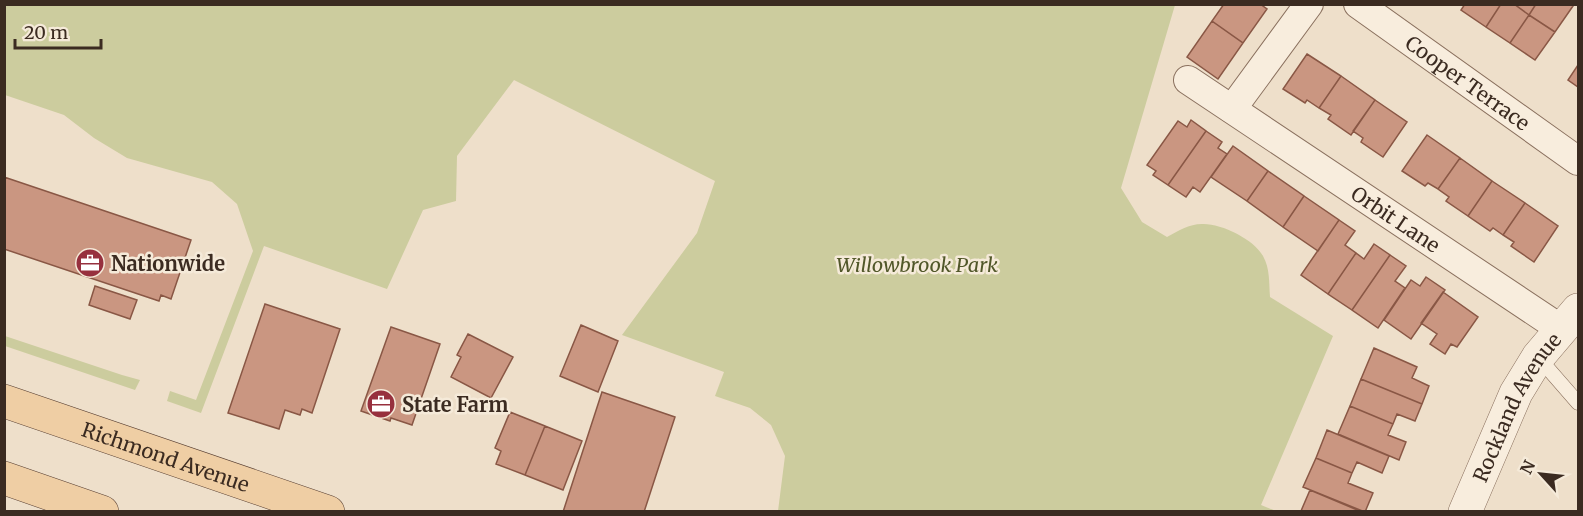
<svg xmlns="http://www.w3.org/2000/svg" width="1583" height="516" viewBox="0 0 1583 516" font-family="Merriweather,serif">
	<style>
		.green { fill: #cccc9e }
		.building { fill: #ca9681; stroke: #895745; stroke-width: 1.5 }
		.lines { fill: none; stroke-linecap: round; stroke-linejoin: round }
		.service-casing { stroke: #8a705e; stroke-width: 15 }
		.minor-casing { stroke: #8a705e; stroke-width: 30 }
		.tertiary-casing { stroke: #8a705e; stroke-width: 34 }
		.primary-casing { stroke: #583f32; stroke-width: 34 }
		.service { stroke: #f8eddd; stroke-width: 14 }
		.minor { stroke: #f8eddd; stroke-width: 28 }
		.tertiary { stroke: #f8eddd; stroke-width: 33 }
		.primary { stroke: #efcea4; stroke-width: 33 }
		.labels { text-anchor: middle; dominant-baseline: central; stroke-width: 5; stroke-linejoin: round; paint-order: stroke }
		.street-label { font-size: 20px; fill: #3b2b21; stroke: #f5ead9 }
		.poi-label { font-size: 20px; font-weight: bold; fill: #3b2b21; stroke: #f5ead9; text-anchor: start }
		.park-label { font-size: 20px; font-style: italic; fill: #515729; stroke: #f5ead9 }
	</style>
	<rect width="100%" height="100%" fill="#eedfca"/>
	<path class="green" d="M5 4 1175 5 1121 188 1142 222 1167 237C1178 231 1189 224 1202 224 1220 223 1254 239 1263 256 1270 268 1269 283 1270 297L1333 336 1261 505 1276 511H778L785 456 771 425 750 408 715 396 724 372 622 335 697 233 715 181 514 80 457 156 456 201 423 210 387 289 264 246 201 413 167 401 170 391 196 400 253 251 237 204 212 182 127 158 94 138 64 115 5 95Z
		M5 336 122 375 140 380 135 390 5 346Z"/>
	<path class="building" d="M1224 4H1260L1267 9 1243 43 1212 21Z
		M1465 4H1501L1486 27 1461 10Z
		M1501 4H1514L1529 15 1510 43 1486 27Z
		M1514 4H1536L1529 15Z
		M1536 4H1571L1573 6 1555 32 1529 15Z
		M1529 15 1555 32 1535 60 1510 43Z
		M1212 21 1243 43 1218 79 1187 57Z
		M1307 54 1341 76 1319 108 1307 100 1305 103 1283 89Z
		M1578 65V87L1568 80Z
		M1341 76 1375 100 1351 135 1328 119 1331 115 1319 108Z
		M1375 100 1407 122 1383 157 1361 142 1363 138 1353 131Z
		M1191 120 1206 131 1168 185 1153 175 1156 171 1147 165 1178 121 1187 127Z
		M1206 131 1222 142 1218 148 1227 154 1200 192 1193 187 1186 197 1168 185Z
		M1427 135 1460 158 1438 189 1428 183 1425 186 1402 171Z
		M1233 146 1268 171 1247 201 1211 177Z
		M1460 158 1492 181 1468 216 1446 201 1449 197 1438 189Z
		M1268 171 1304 196 1283 227 1247 201Z
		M4 177 191 240 171 299 161 295 159 301 4 249Z
		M1492 181 1525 203 1503 235 1493 228 1490 231 1468 216Z
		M1304 196 1339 220 1318 251 1283 227Z
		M1525 203 1558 226 1534 262 1511 246 1514 242 1503 235Z
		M1339 220 1355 231 1345 245 1356 253 1328 294 1301 275Z
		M1374 244 1390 255 1352 310 1328 294 1356 253 1364 259Z
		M1390 255 1406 266 1395 281 1405 288 1378 328 1352 310Z
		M1426 277 1445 290 1411 339 1384 320 1411 280 1420 286Z
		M95 286 137 300 130 319 89 305Z
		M1443 292 1478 317 1457 347 1451 344 1445 354 1430 344 1437 334 1421 323Z
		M265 304 340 329 312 413 302 409 300 415 285 410 279 429 228 413Z
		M581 325 618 341 598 392 560 376Z
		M391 327 440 344 412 425 391 418 390 421 361 411Z
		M468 334 513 357 491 398 451 377 461 357 457 355Z
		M1374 348 1417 367 1412 378 1429 386 1422 404 1361 379Z
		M1361 379 1422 404 1415 421 1397 414 1393 424 1350 406Z
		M602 392 675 417 644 512H563Z
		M1350 406 1393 424 1388 435 1406 442 1399 460 1338 434Z
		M510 412 545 426 525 475 496 464 501 451 495 448Z
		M545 426 582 441 563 490 525 475Z
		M1327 430 1389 456 1382 473 1357 462 1352 473 1316 458Z
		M1316 458 1352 473 1348 483 1373 493 1365 512 1303 487Z
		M1310 490 1362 512 1301 511Z"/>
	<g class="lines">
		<g class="service-casing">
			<path id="service" d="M1538 357 1578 403"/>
		</g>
		<g class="minor-casing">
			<g id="minor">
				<path id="s1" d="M1358 4 1578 161"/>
				<path id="s2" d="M1188 80 1561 329"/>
				<path d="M1232 109 1309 4"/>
			</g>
		</g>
		<g class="tertiary-casing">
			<g id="tertiary">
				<path id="s3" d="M1465 512 1516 393 1538 357 1578 310"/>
			</g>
		</g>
		<g class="primary-casing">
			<g id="primary">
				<path id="s4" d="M4 401 328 512"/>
				<path d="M4 478 102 512"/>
			</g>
		</g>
		<use href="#service" class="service"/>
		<use href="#minor" class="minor"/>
		<use href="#tertiary" class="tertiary"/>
		<use href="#primary" class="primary"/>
	</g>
	<defs>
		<g id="office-disc" transform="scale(1.5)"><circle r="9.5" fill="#97303e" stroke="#f5ead9"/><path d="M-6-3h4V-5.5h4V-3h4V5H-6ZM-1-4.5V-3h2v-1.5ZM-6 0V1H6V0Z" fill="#fff"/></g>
	</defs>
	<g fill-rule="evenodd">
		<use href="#office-disc" x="90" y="263"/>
		<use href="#office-disc" x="381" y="404"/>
	</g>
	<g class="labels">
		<g class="street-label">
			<text stroke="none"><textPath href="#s1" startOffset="135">Cooper Terrace</textPath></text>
			<text stroke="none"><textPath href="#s2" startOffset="250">Orbit Lane</textPath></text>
			<text stroke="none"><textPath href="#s3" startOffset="117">Rockland Avenue</textPath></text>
			<text stroke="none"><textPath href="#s4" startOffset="171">Richmond Avenue</textPath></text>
		</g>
		<g class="poi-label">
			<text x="111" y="263">Nationwide</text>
			<text x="402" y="404">State Farm</text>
		</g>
		<g class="park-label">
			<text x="917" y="264">Willowbrook Park</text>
		</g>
	</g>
	<rect width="1583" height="516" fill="none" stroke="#3b2b21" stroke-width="12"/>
	<g transform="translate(1541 474) rotate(297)" stroke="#f5ead9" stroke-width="4.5" paint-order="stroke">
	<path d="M0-4.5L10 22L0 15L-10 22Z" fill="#3b2b21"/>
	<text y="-9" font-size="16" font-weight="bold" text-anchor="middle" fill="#3b2b21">N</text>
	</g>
	<path d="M15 39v9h86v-9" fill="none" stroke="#3b2b21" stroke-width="3"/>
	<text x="24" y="39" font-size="18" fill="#3b2b21" stroke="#f5ead9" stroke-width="4.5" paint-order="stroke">20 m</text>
</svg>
